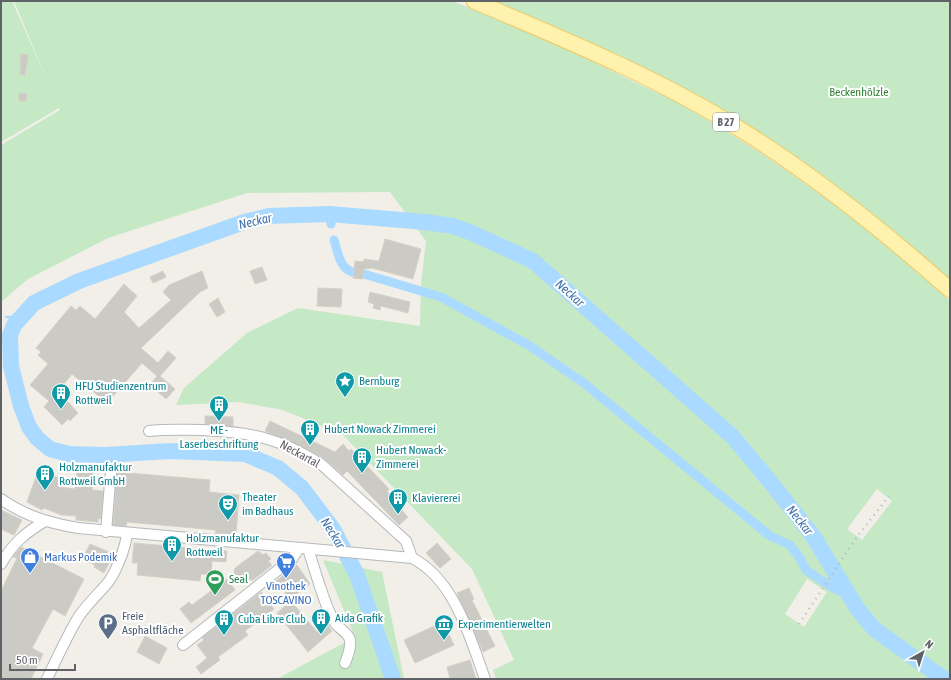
<svg xmlns="http://www.w3.org/2000/svg" width="951" height="680" viewBox="0 0 951 680" font-family="'Asap Condensed',sans-serif">
	<style>
		.green { fill: #c5e8c5; fill-rule: evenodd }
		.lines { fill: none; stroke-linecap: round; stroke-linejoin: round }
		.stream { stroke: #aadaff; stroke-width: 2.5 }
		.canal { stroke: #aadaff; stroke-width: 9 }
		.river { stroke: #aadaff; stroke-width: 16 }
		.building { fill: #cccac5; stroke: #d6d1c6 }
		.street-casing { stroke: #b5b8bc; stroke-width: 12 }
		.primary-casing { stroke: #f2c960; stroke-width: 17 }
		.street { stroke: #fff; stroke-width: 10 }
		.primary { stroke: #fff2af; stroke-width: 15 }
		.rail { stroke: #b6b7b8; stroke-width: 2.5; stroke-dasharray: 1 5; stroke-linecap: butt }
		.labels { text-anchor: middle; dominant-baseline: central; stroke-width: 4; stroke-linejoin: round; paint-order: stroke }
		.shield { fill: #fff; stroke: #8f9295; stroke-width: 1 }
		.shield-label { font-size: 11px; font-weight: bold; fill: #5f6368 }
		.park-label { font-size: 12px; fill: #348238; stroke: #fff }
		.culture-label { font-size: 12px; fill: #0d838f; stroke: #fff; text-anchor: start }
		.street-label { font-size: 12px; fill: #5f6368; stroke: #fff }
		.shop-label { font-size: 12px; fill: #366cbe; stroke: #fff; text-anchor: start }
		.leisure-label { font-size: 12px; fill: #27864d; stroke: #fff; text-anchor: start }
		.service-label { font-size: 12px; fill: #4e5e75; stroke: #fff; text-anchor: start }
		.water-label { font-size: 13px; font-style: italic; fill: #4174aa; stroke: #fff }
	</style>
	<rect width="100%" height="100%" fill="#f1efe8"/>
	<path class="green" d="M1 1H12L47 80 14 1H452C514 25 575 52 634 82 653 91 673 99 691 110 784 164 870 228 950 301V679H496L493 670 514 660 472 569 343 435 283 410 239 402 176 405 184 388 247 333 298 308 420 326 421 285 426 241 390 192 247 193 108 238 28 279 1 302V145L60 110 59 108 1 142ZM877 489 892 501 862 540 847 529ZM807 579 827 592 804 627 785 614Z
		M490 1H950V281L894 231 802 162 723 111 619 55Z
		M323 560 382 572 404 679H277L355 637Z"/>
	<g class="lines">
		<path class="stream" d="M6 317H20"/>
		<path class="canal" d="M329 214 331 224
			M334 240C338 252 339 267 352 272
			M364 274 441 297 530 346 585 384 770 536 790 545 800 558 806 570 830 586 849 596"/>
		<path class="river" d="M393 679 357 575 333 529 302 488 278 468 245 454 170 451 105 455 69 454 50 449 37 438 29 427 21 406 11 366 10 335 14 325 34 303 79 281 244 222 269 216 329 214 425 222 453 226 472 233 533 261 733 437 776 489 813 536 857 608 874 629 944 679"/>
	</g>
	<path class="building" d="M21 54 28 55 25 75H20Z
		M19 93 27 94 26 101H19Z
		M385 239 421 249 413 279 372 268 364 269 363 279 353 278 355 261 364 262V259L379 261Z
		M262 267 267 280 255 284 250 271Z
		M163 271 166 277 153 283 150 277Z
		M202 271 208 288 200 292 141 348 158 363 168 351 176 358 160 376 175 389 166 399 150 385 157 376 142 363 107 403 72 374 58 391 78 413 70 421 68 419 62 425 44 407 49 401 30 385 48 364 38 355 41 352 36 348 71 306 76 310 80 306 95 319 124 284 137 296 124 312 139 328 171 300 163 292 169 285Z
		M318 288 342 289 341 307 317 306Z
		M370 292 410 302 408 313 381 306 380 310 373 308 374 304 368 302Z
		M218 298 225 312 217 317 209 304Z
		M205 416 233 417V426L205 424Z
		M270 421 335 452 343 444 349 451 351 449 389 489 387 491 393 501 408 517 399 525 347 471 343 475 325 459 309 450 265 431Z
		M77 470 93 472 92 490 103 491 101 519 98 518V522L76 520V516L61 515 44 508 42 510 27 502 38 471 63 479 60 487 75 489Z
		M117 472 210 480 209 492 239 495 236 535 215 533 216 530 127 522 126 526 113 525Z
		M1 510 22 520 14 535 1 529Z
		M134 543 227 551 226 562 212 561 211 575 201 574 200 581 137 575 138 563H132Z
		M437 543 451 559 440 568 426 553Z
		M90 544 114 554 104 573 94 567 95 565 82 559Z
		M21 547 84 579 65 616 53 609 32 648 43 654 31 679H1V591L17 558 13 557Z
		M258 551 263 555 266 553 271 559 268 561 272 565 253 580 244 579 242 577 232 584 235 568Z
		M297 565 310 584 290 599 276 581Z
		M227 579 235 590 191 623 180 609 189 602 192 605Z
		M469 588 474 599 472 600 495 646 483 652 457 593Z
		M261 592 274 609 245 631 248 635 218 657 220 660 201 674 196 667 207 658 197 645 204 640 202 638Z
		M291 601 317 632 327 624 332 631 308 652 277 613Z
		M443 622 454 645 415 663 404 640Z
		M145 636 167 648 159 664 137 652Z
		M470 660 476 679H450L447 667Z"/>
	<g class="lines">
		<g class="street-casing">
			<path id="street" d="M149 431C166 429 184 430 202 430 251 432 279 438 321 464L406 541 412 558
				M1 499C25 516 49 523 78 528L412 558C454 579 470 637 485 679
				M106 532 111 471
				M308 549C314 566 326 612 336 624 340 630 348 632 350 640 351 648 348 656 345 663
				M1 564C12 544 25 533 45 521
				M183 645 292 559 299 548
				M47 679C57 658 67 636 79 616 87 605 96 596 105 586 115 576 126 547 127 533"/>
		</g>
		<g class="primary-casing">
			<path id="primary" d="M474 1C566 40 661 79 746 133 819 179 886 233 950 290"/>
		</g>
		<use href="#street" class="street"/>
		<use href="#primary" class="primary"/>
		<path class="rail" d="M799 624 857 537 889 496"/>
	</g>
	<defs>
		<g id="sight-pin" transform="scale(1)"><path d="M0 17L-7.5 6A9.5 9.5 0 1 1 7.5 6Z" fill="#0f9aa8" stroke="#fff"/><path d="M0-6L1.8-2.2L6-1.7L2.9 1.2L3.7 5.4L0 3.3L-3.7 5.4L-2.9 1.2L-6-1.7L-1.8-2.2Z" fill="#fff"/></g>
		<g id="building-pin" transform="scale(1)"><path d="M0 17L-7.5 6A9.5 9.5 0 1 1 7.5 6Z" fill="#0f9aa8" stroke="#fff"/><path d="M-4-6H4V6H1V3H-1V6H-4ZM-2.5-4.3h1.7v1.8h-1.7ZM.8-4.3h1.7v1.8H.8ZM-2.5-1h1.7V.8h-1.7ZM.8-1h1.7V.8H.8Z" fill="#fff"/></g>
		<g id="theatre-pin" transform="scale(1)"><path d="M0 17L-7.5 6A9.5 9.5 0 1 1 7.5 6Z" fill="#0f9aa8" stroke="#fff"/><path d="M-5-5.5Q0-4 5-5.5V0Q5 5 0 6Q-5 5-5 0ZM-3.3-2.5H-1v1.5H-3.3ZM1-2.5H3.3v1.5H1ZM-2.8 1Q0 5.5 2.8 1Z" fill="#fff"/></g>
		<g id="shop-pin" transform="scale(1)"><path d="M0 17L-7.5 6A9.5 9.5 0 1 1 7.5 6Z" fill="#3f7fe0" stroke="#fff"/><path d="M-5-2.5h2.3a2.7 3.5 0 0 1 5.4 0H5L5.5 6h-11ZM-1.5-2.5h3a1.5 2.3 0 0 0-3 0Z" fill="#fff"/></g>
		<g id="supermarket-pin" transform="scale(1)"><path d="M0 17L-7.5 6A9.5 9.5 0 1 1 7.5 6Z" fill="#3f7fe0" stroke="#fff"/><path d="M-6-5.5h2.5l.6 2H6L4.5 2H-2.5L-4.4-4H-6ZM-1.5 3.2a1.3 1.3 0 1 0 .1 0ZM3 3.2a1.3 1.3 0 1 0 .1 0Z" fill="#fff"/></g>
		<g id="stadium-pin" transform="scale(1)"><path d="M0 17L-7.5 6A9.5 9.5 0 1 1 7.5 6Z" fill="#2e9e5b" stroke="#fff"/><path d="M0-5a6.5 5 0 1 0 0 10a6.5 5 0 1 0 0-10ZM-3.5-1.8h7v3.6h-7Z" fill="#fff"/></g>
		<g id="parking-pin" transform="scale(1)"><path d="M0 17L-7.5 6A9.5 9.5 0 1 1 7.5 6Z" fill="#5c6f8a" stroke="#fff"/><path d="M-3.5-5.5H1a3.5 3.5 0 0 1 0 7H-1V5.5H-3.5ZM-1-3.4V-.6H.8a1.4 1.4 0 0 0 0-2.8Z" fill="#fff"/></g>
		<g id="museum-pin" transform="scale(1)"><path d="M0 17L-7.5 6A9.5 9.5 0 1 1 7.5 6Z" fill="#0f9aa8" stroke="#fff"/><path d="M0-6L6-3V-2H-6V-3ZM-5-1h2V3h-2ZM-1-1h2V3h-2ZM3-1h2V3H3ZM-6 4H6V6H-6Z" fill="#fff"/></g>
	</defs>
	<g fill-rule="evenodd">
		<use href="#sight-pin" x="345" y="381"/>
		<use href="#building-pin" x="61" y="393"/>
		<use href="#building-pin" x="219" y="405"/>
		<use href="#building-pin" x="310" y="429"/>
		<use href="#building-pin" x="362" y="457"/>
		<use href="#building-pin" x="45" y="474"/>
		<use href="#building-pin" x="398" y="498"/>
		<use href="#theatre-pin" x="228" y="504"/>
		<use href="#building-pin" x="172" y="545"/>
		<use href="#shop-pin" x="30" y="557"/>
		<use href="#supermarket-pin" x="286" y="562"/>
		<use href="#stadium-pin" x="215" y="579"/>
		<use href="#building-pin" x="321" y="618"/>
		<use href="#building-pin" x="224" y="619"/>
		<use href="#parking-pin" x="108" y="623"/>
		<use href="#museum-pin" x="444" y="624"/>
	</g>
	<g class="labels">
		<rect class="shield" x="713" y="113" width="26" height="18" rx="3"/>
		<g class="shield-label">
			<text x="726" y="122">B 27</text>
		</g>
		<g class="park-label">
			<text x="859" y="92">Beckenhölzle</text>
		</g>
		<g class="culture-label">
			<text x="359" y="381">Bernburg</text>
			<text x="75" y="386">HFU Studienzentrum<tspan x="75" dy="14">Rottweil</tspan></text>
			<text x="324" y="429">Hubert Nowack Zimmerei</text>
			<text x="219" y="430" text-anchor="middle">ME -<tspan x="219" dy="14">Laserbeschriftung</tspan></text>
			<text x="376" y="450">Hubert Nowack-<tspan x="376" dy="14">Zimmerei</tspan></text>
			<text x="59" y="467">Holzmanufaktur<tspan x="59" dy="14">Rottweil GmbH</tspan></text>
			<text x="242" y="497">Theater<tspan x="242" dy="14">im Badhaus</tspan></text>
			<text x="412" y="498">Klaviererei</text>
			<text x="186" y="538">Holzmanufaktur<tspan x="186" dy="14">Rottweil</tspan></text>
			<text x="335" y="618">Aida Grafik</text>
			<text x="238" y="619">Cuba Libre Club</text>
			<text x="458" y="624">Experimentierwelten</text>
		</g>
		<g class="street-label">
			<text transform="translate(300 454) rotate(29)">Neckartal</text>
		</g>
		<g class="shop-label">
			<text x="44" y="557">Markus Podemik</text>
			<text x="286" y="586" text-anchor="middle">Vinothek<tspan x="286" dy="14">TOSCAVINO</tspan></text>
		</g>
		<g class="leisure-label">
			<text x="229" y="579">Seal</text>
		</g>
		<g class="service-label">
			<text x="122" y="616">Freie<tspan x="122" dy="14">Asphaltfläche</tspan></text>
		</g>
		<g class="water-label">
			<text transform="translate(255 221) rotate(-13)">Neckar</text>
			<text transform="translate(570 293) rotate(42)">Neckar</text>
			<text transform="translate(800 520) rotate(51)">Neckar</text>
			<text transform="translate(333 533) rotate(58)">Neckar</text>
		</g>
	</g>
	<rect width="951" height="680" fill="none" stroke="#5f6368" stroke-width="4"/>
	<g transform="translate(923 652) rotate(39)" stroke="#ffffff" stroke-width="3" paint-order="stroke">
	<path d="M0-3L7 15L0 10L-7 15Z" fill="#5f6368"/>
	<text y="-6" font-size="11" font-weight="bold" text-anchor="middle" fill="#5f6368">N</text>
	</g>
	<path d="M10 664v6h65v-6" fill="none" stroke="#5f6368" stroke-width="2"/>
	<text x="16" y="664" font-size="12" fill="#5f6368" stroke="#ffffff" stroke-width="3" paint-order="stroke">50 m</text>
</svg>
